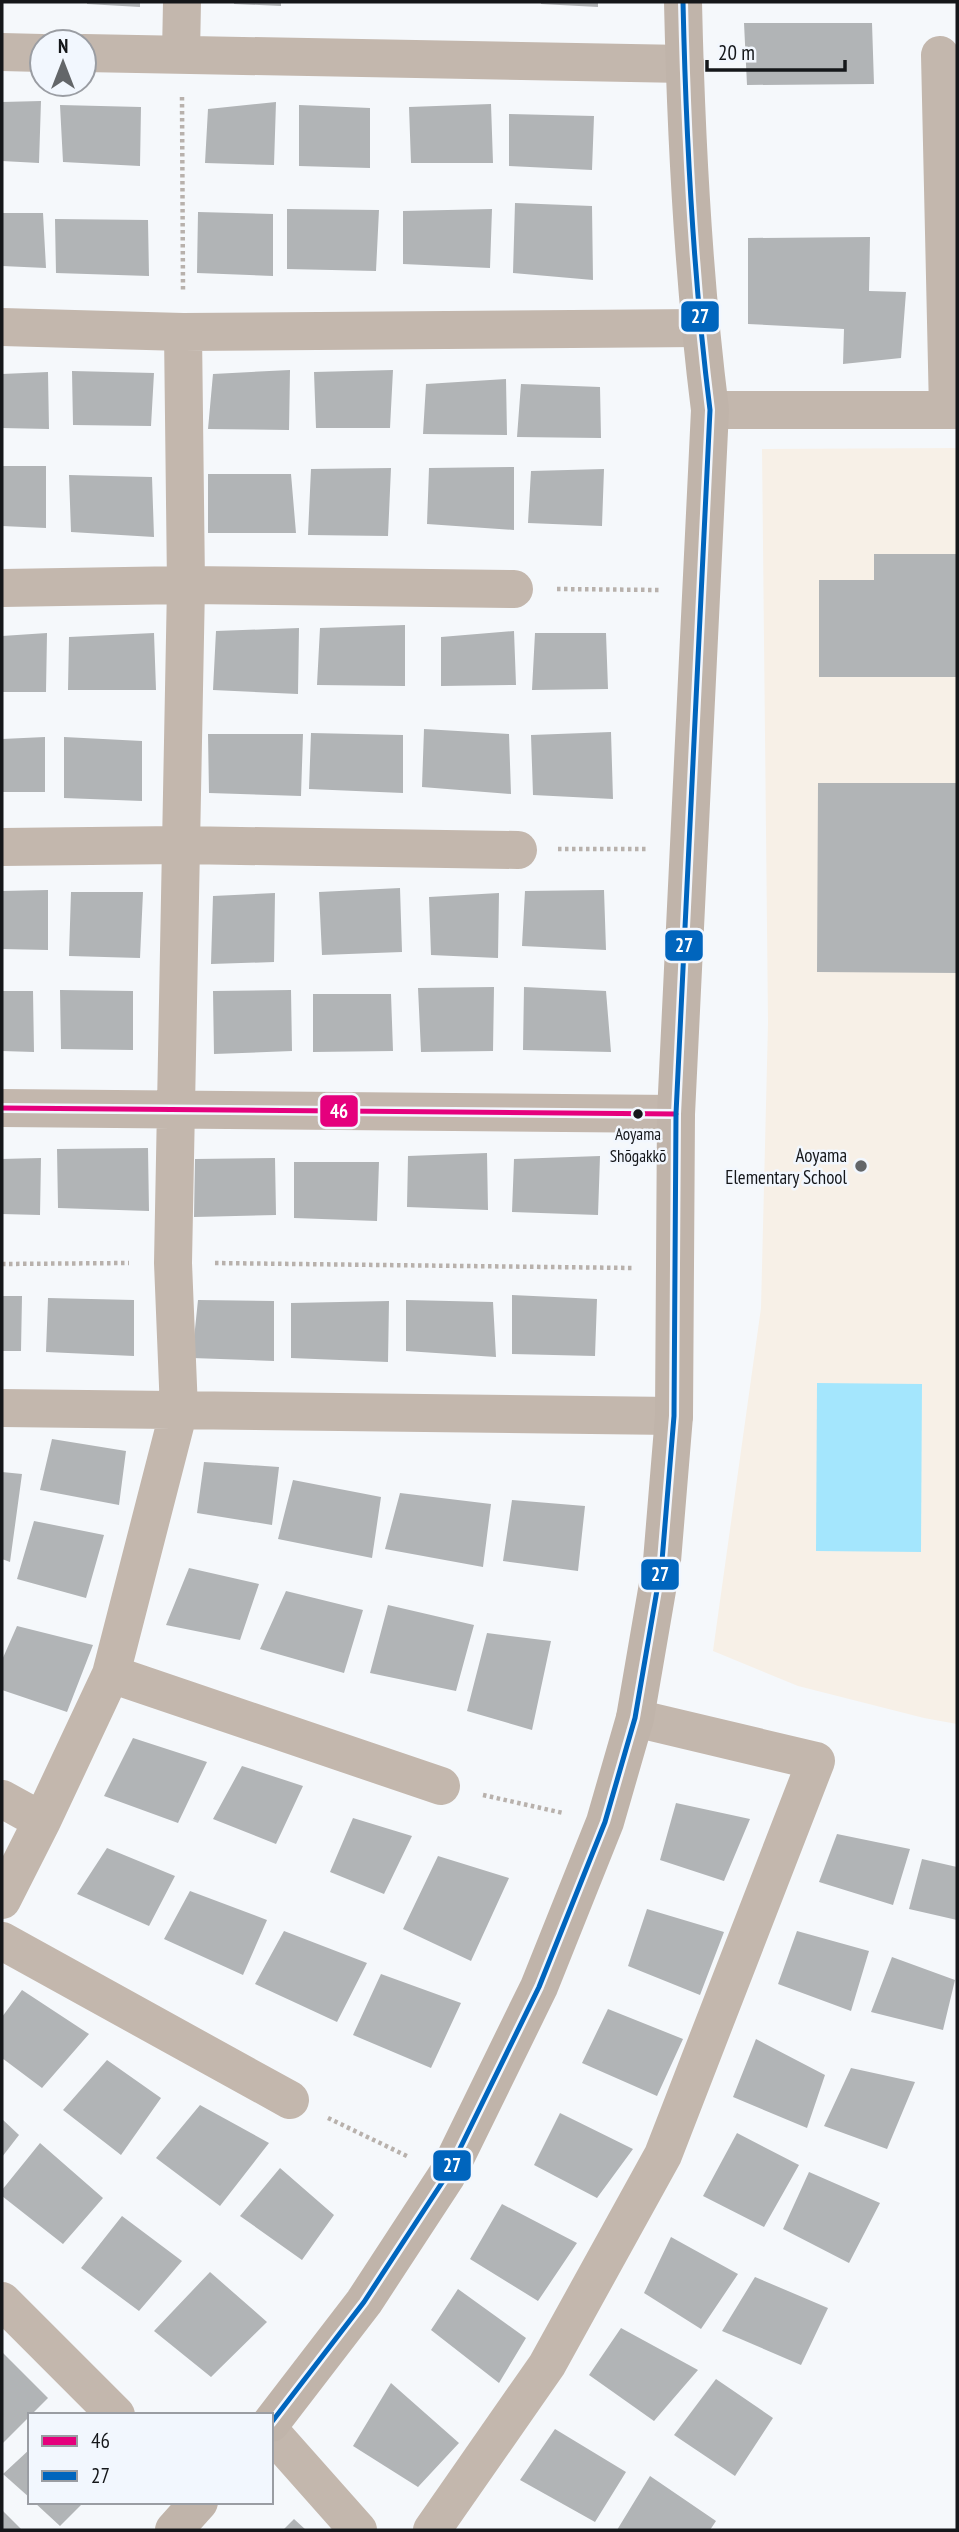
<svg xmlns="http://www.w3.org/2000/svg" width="959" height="2532" viewBox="0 0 959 2532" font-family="'PT Sans Narrow',sans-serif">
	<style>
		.education { fill: #f7f0e7 }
		.water { fill: #a4e6fd }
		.building { fill: #b1b4b6 }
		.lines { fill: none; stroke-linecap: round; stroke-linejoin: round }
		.path { stroke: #b8b1ac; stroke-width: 4.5; stroke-dasharray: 3.5 3.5; stroke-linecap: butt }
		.street { stroke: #c3b7ad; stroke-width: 38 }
		.secondary { stroke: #c0b4aa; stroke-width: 38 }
		.bus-1-casing { stroke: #f2f7fe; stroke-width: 10 }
		.bus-2-casing { stroke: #f2f7fe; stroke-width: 10 }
		.bus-1 { stroke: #e5007d; stroke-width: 5 }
		.bus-2 { stroke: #0065bd; stroke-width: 5 }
		.bus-dot { fill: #15171a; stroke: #f2f7fe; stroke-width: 2.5 }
		.poi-dot { fill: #636669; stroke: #f2f7fe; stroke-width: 2.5 }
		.labels { text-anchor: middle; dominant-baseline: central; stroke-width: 5; stroke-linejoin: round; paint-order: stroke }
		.bus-label { font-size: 17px; fill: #15171a; stroke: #f2f7fe }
		.poi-label { font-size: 19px; fill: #15171a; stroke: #f2f7fe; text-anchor: end }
		.line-badge { stroke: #f2f7fe; stroke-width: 2.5 }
		.badge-label { font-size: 19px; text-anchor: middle; font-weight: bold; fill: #fff }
	</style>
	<rect width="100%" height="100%" fill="#f5f8fb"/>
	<path class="education" d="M957 448V1724L924 1718 798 1686 713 1651 761 1308 768 1023 762 449Z"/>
	<path class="water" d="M817 1383 922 1384 921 1552 816 1551Z"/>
	<path class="building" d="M87 2H140V7L87 4Z
		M234 2H281V6L234 4Z
		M541 2H598V7L541 4Z
		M744 23H872L874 84 747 85Z
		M41 101 39 163 2 161V102Z
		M276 102 274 165 205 163 208 109Z
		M491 104 493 163H411L409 107Z
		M60 105 141 107 140 166 63 162Z
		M299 105 370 108V168L299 166Z
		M509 114 594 116 592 170 509 166Z
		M515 203 592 206 593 280 513 273Z
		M287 209 379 210 376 271 287 269Z
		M492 209 490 268 403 264V211Z
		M198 212 273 214V276L197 273Z
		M2 213H43L46 268 2 266Z
		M55 219 148 220 149 276 56 273Z
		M870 237 869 291 906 292 901 358 843 364 844 329 748 324V238Z
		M290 370 289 430 208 429 213 374Z
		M393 370 390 428H316L314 372Z
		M72 371 154 373 151 426 73 425Z
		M48 372 49 429 2 428V374Z
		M506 379 507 435 423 434 426 384Z
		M521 384 600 387 601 438 517 437Z
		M2 466H46V528L2 526Z
		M514 467V530L427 524 429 468Z
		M391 468 388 536 308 535 311 469Z
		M604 469 602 526 528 523 531 471Z
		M208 474H291L296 533H208Z
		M69 475 152 477 154 537 71 532Z
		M874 554H957V677H819V580H874Z
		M405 625V686L317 685 320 628Z
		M299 628 298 694 213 690 216 631Z
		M514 631 516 685 441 686V637Z
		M47 633 46 692H2V636Z
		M154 633 156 690H68L69 637Z
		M535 633H606L608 689 532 690Z
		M424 729 509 734 511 794 422 787Z
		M611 732 613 799 533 795 531 735Z
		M311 733 403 735V793L309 789Z
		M208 734H303L301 796 209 793Z
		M45 737V792H2V739Z
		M64 737 142 741V801L64 798Z
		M818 783H957V973L817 972Z
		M400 888 402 952 322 955 319 892Z
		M48 890V950L2 949V891Z
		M604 890 606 950 522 946 525 891Z
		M71 892H143L140 958 69 956Z
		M275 893 274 962 211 964 213 896Z
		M499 893 498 958 431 955 429 897Z
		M494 987 493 1051 421 1052 418 988Z
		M524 987 606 991 611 1052 523 1050Z
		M60 990 133 991V1050L61 1049Z
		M291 990 292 1051 214 1054 213 991Z
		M2 991H33L34 1052 2 1051Z
		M313 994H391L393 1051 313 1052Z
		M148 1148 149 1211 58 1208 57 1149Z
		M487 1153 488 1210 407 1207 408 1156Z
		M600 1156 598 1215 512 1212 514 1159Z
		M41 1158 40 1215 2 1214V1159Z
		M275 1158 276 1215 194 1217 195 1159Z
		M294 1162H379L377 1221 294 1218Z
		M512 1295 597 1299 595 1356 512 1354Z
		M2 1296H22L21 1351H2Z
		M48 1298 134 1300V1356L46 1352Z
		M198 1300 274 1301V1361L192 1358Z
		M406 1300 493 1302 496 1357 406 1351Z
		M389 1301 388 1362 291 1358V1303Z
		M52 1439 126 1451 119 1505 40 1490Z
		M204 1462 279 1467 272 1525 197 1513Z
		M2 1472 22 1474 10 1562 2 1559Z
		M293 1480 381 1497 372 1558 278 1539Z
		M400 1493 491 1504 483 1567 385 1549Z
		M512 1500 585 1506 578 1571 503 1561Z
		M34 1521 104 1535 86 1598 17 1579Z
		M189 1568 259 1584 240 1640 166 1625Z
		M286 1591 363 1610 344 1673 260 1649Z
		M388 1605 474 1625 456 1691 370 1673Z
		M17 1626 93 1645 67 1712 2 1690V1660Z
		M487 1633 551 1641 532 1730 467 1711Z
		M133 1738 207 1762 178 1823 104 1796Z
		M242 1766 303 1786 276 1844 213 1819Z
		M676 1803 750 1819 724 1881 660 1860Z
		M353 1818 412 1836 384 1894 330 1872Z
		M837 1834 910 1849 893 1905 819 1882Z
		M107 1848 175 1876 149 1926 77 1894Z
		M438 1856 509 1878 471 1961 403 1929Z
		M922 1859 957 1867V1920L909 1909Z
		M190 1891 267 1920 243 1975 164 1939Z
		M647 1909 724 1932 700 1995 628 1966Z
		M284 1931 367 1963 337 2022 255 1984Z
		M797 1931 869 1951 851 2011 778 1984Z
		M892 1957 955 1980 943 2030 871 2012Z
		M381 1974 461 2003 431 2068 353 2035Z
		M22 1990 89 2034 42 2088 2 2058V2017Z
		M608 2009 683 2039 657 2096 582 2063Z
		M756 2039 825 2075 807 2128 733 2097Z
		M107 2060 161 2098 121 2155 63 2110Z
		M851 2068 915 2082 887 2149 824 2126Z
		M200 2105 269 2143 220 2206 156 2158Z
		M560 2113 633 2149 597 2198 534 2165Z
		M2 2119 19 2135 2 2157Z
		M737 2133 799 2165 764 2227 703 2196Z
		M40 2143 103 2198 63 2244 2 2196V2190Z
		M280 2168 334 2215 302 2260 240 2216Z
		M809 2172 880 2203 849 2263 783 2229Z
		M502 2204 577 2243 538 2301 470 2259Z
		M122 2216 182 2261 139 2311 81 2268Z
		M671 2237 738 2274 701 2329 644 2293Z
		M210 2272 267 2322 211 2377 154 2331Z
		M755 2277 828 2308 801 2365 722 2331Z
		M458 2289 526 2338 499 2383 431 2330Z
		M621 2328 698 2370 654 2421 589 2375Z
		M2 2352 48 2398 2 2444Z
		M716 2379 773 2418 735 2476 674 2435Z
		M391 2383 459 2443 418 2487 353 2446Z
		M555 2429 626 2472 595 2522 520 2480Z
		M30 2449V2498L3 2474Z
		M650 2476 716 2521 710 2530H617Z
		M34 2502H84L60 2526Z
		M2 2510 22 2530H2Z
		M294 2519 306 2530H283Z"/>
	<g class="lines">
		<path class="path" d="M182 97 183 291
			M557 589 660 590
			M558 849H647
			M215 1263 633 1268
			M2 1264 129 1263
			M483 1795 563 1813
			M328 2118 409 2157"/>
		<path class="street" d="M2 52 42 53
			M84 53 685 64
			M181 54 182 2
			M940 55 948 410
			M2 327 183 332 700 328
			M710 410H957
			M2 588 186 585 514 589
			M2 847 179 845 518 850
			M2 1108 676 1114
			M2 1408 674 1416
			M111 1674 441 1786
			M2 1799 42 1821
			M2 1900 42 1821 111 1674 179 1410 173 1263 186 585 183 332
			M2 1941 290 2100
			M2 2301 116 2415
			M271 2432 358 2530
			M432 2530 547 2365 663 2155 816 1761 635 1718"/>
		<path class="secondary" d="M271 2423 364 2302 447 2175 539 1987 605 1822 635 1718 662 1561 674 1416 676 1114 710 410C693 275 686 138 683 2
			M174 2530 199 2502"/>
		<g class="bus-1-casing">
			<path id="bus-1" d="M2 1108 676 1114"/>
		</g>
		<g class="bus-2-casing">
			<path id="bus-2" d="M271 2423 364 2302 447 2175 539 1987 605 1822 635 1718 662 1561 674 1416 676 1114 710 410C693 275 686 138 683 2"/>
		</g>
		<use href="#bus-1" class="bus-1"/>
		<use href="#bus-2" class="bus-2"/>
	</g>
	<circle class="bus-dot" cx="638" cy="1114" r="6"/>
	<circle class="poi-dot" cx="861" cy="1166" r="7"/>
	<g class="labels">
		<g class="bus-label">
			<text x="638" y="1134">Aoyama<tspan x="638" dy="22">Shōgakkō</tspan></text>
		</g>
		<g class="poi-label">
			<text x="847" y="1155">Aoyama<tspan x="847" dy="22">Elementary School</tspan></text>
		</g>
	</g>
	<g class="line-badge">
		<rect x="680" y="300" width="40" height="33" rx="7" fill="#0065bd"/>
		<rect x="664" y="929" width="40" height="33" rx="7" fill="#0065bd"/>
		<rect x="319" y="1094" width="40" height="34" rx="7" fill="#e5007d"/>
		<rect x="640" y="1558" width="40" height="33" rx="7" fill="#0065bd"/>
		<rect x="432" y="2149" width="40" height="33" rx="7" fill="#0065bd"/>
	</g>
	<g class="badge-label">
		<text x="700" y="323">27</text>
		<text x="684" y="952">27</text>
		<text x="339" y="1118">46</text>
		<text x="660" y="1581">27</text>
		<text x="452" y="2172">27</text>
	</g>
	<rect width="959" height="2532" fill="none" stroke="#15171a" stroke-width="7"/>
	<rect x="28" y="2413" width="245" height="91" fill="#f2f7fe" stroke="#9a9da3" stroke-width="2"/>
	<rect x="42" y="2436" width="35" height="10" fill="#e5007d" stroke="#9a9da3" stroke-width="2"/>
	<text x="91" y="2448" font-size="21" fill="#15171a">46</text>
	<rect x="42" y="2471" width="35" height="10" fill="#0065bd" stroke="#9a9da3" stroke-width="2"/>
	<text x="91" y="2483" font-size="21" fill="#15171a">27</text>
	<g transform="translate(63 63)"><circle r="33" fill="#f2f7fe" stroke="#9a9da3" stroke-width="2"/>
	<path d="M0-5L12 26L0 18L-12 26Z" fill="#636669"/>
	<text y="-10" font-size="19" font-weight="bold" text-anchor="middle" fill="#15171a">N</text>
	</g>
	<path d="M707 60v10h138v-10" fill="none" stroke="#15171a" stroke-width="3.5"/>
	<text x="718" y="60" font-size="21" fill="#15171a" stroke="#f2f7fe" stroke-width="5" paint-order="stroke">20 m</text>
</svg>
